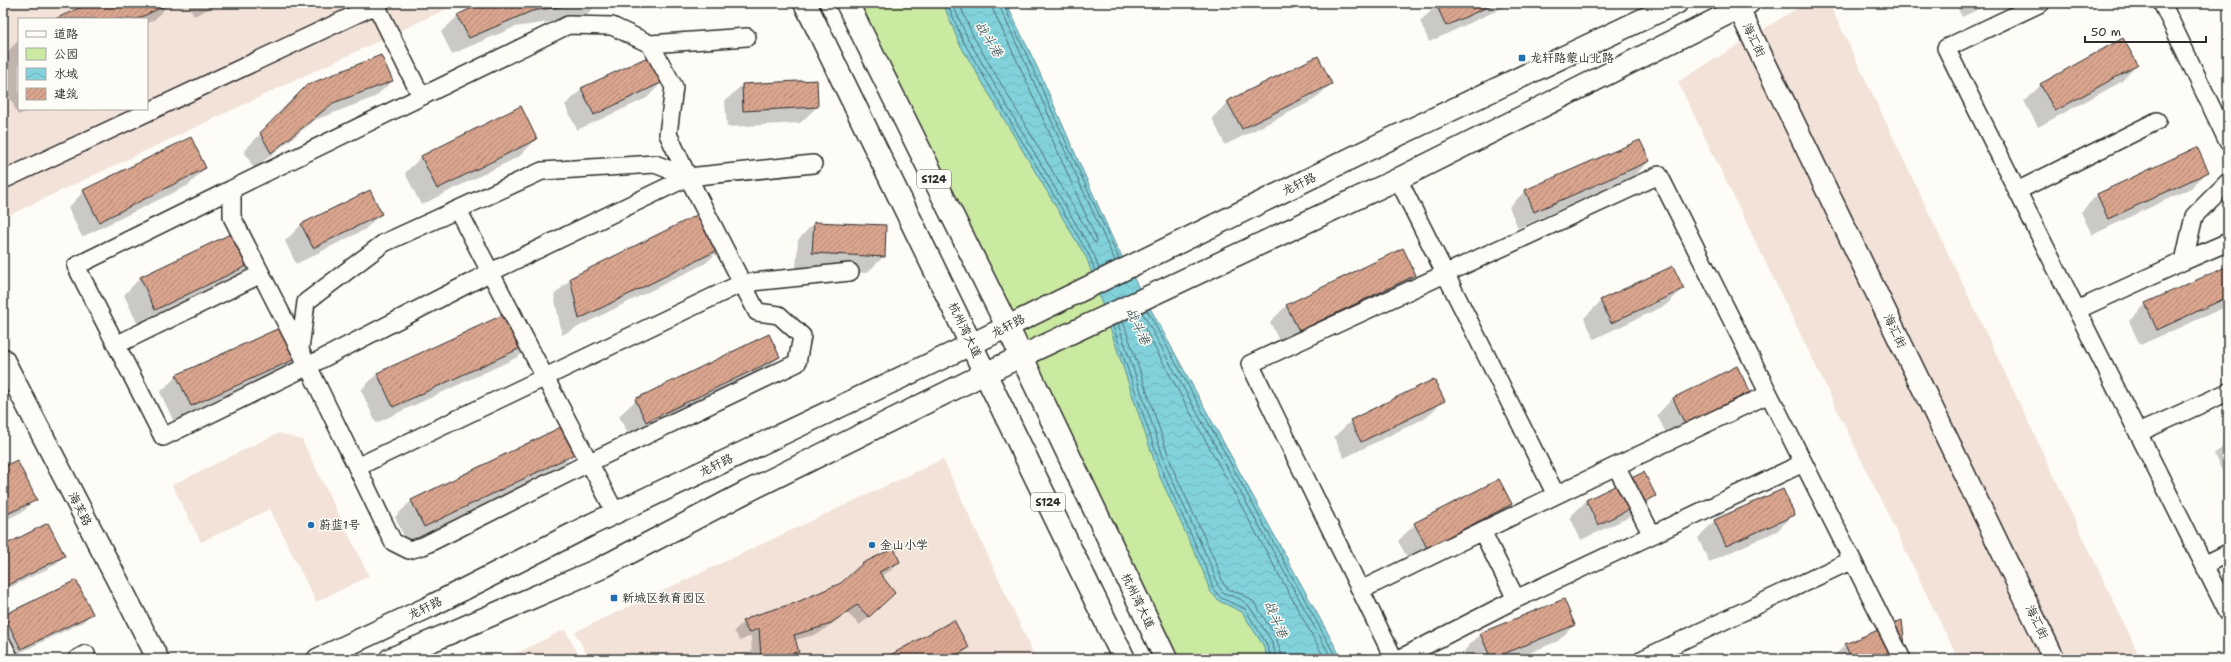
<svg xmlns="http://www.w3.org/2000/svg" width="2231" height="662" viewBox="0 0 2231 662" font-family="'Shantell Sans','LXGW WenKai TC',sans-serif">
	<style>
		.built { fill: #f2e2d8; fill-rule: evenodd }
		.green { fill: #cae9a1; stroke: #7a8a66 }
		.water { fill: url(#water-waves); stroke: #5f8f95 }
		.shadow { fill: #0003 }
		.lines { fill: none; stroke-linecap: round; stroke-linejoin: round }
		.shore { stroke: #4e6e72; stroke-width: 1 }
		.building { fill: url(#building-hatch); stroke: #2b2b2b }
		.minor-casing { stroke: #2b2b2b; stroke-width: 20 }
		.tertiary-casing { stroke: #2b2b2b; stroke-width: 24 }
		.primary-casing { stroke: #2b2b2b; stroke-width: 25 }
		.minor { stroke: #fdfcf7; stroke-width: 17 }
		.tertiary { stroke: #fdfcf7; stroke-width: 21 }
		.primary { stroke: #fdfcf7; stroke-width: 22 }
		.poi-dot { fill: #1f6fb2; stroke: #fdfcf7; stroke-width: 1.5 }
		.labels { text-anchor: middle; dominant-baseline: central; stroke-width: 3; stroke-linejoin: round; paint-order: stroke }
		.shield { fill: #fdfcf7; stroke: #6a6a68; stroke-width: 1 }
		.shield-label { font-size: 11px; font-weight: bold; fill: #2b2b2b }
		.street-label { font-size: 12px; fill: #2b2b2b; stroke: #fdfcf7 }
		.poi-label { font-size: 12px; fill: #2b2b2b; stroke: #fdfcf7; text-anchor: start }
		.water-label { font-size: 13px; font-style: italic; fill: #455d60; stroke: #fdfcf7 }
	</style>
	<defs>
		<pattern id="water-waves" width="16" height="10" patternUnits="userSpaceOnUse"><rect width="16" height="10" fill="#82d2dc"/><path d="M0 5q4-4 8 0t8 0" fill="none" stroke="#70b4bd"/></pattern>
		<pattern id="building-hatch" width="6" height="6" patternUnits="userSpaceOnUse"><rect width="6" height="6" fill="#daa58f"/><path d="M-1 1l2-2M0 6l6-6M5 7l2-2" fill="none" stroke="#b18775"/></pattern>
	</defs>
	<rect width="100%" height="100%" fill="#fdfcf7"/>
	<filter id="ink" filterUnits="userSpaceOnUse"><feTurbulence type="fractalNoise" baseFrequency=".025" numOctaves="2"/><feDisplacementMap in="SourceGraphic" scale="8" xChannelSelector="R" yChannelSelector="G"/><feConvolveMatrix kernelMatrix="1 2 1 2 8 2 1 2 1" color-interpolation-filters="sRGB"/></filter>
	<g filter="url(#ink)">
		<path class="built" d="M3 3H459L3 218ZM19 19H147V109H19Z
			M1806 3H1829L2141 659H1958L1678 82Z
			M279 433 302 440 369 576 316 602 270 509 201 542 172 485Z
			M943 459 1036 659H589L575 632Z
			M565 629 580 659H506Z"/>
		<path class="green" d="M855 3H949L1093 258 1242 606 1275 659H1178Z"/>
		<path class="water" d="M943 3H1006L1038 69 1115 244 1342 659H1268L1263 645 1242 612 1219 601 1210 591 1203 571 1159 475 1087 259 959 43Z"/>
		<path class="shadow" d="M92 3H170L154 20 147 23V19H58Z
			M187 3H221L194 16Z
			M485 3H598L585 17 515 27 452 54 441 32 458 16Z
			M1139 3H1152L1141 8Z
			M1440 3H1513L1429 42 1420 21Z
			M1955 3H1992L1962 17Z
			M19 40V109H32L18 115 3 83V77L9 50Z
			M2137 65 2121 82 2038 127 2024 101 2041 85Z
			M392 81 375 97 315 120 254 169 244 151 290 103Z
			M663 81 647 98 577 130 565 105 582 89Z
			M816 81 817 107 800 123 727 127 725 101 742 85Z
			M1331 84 1314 100 1225 145 1212 118 1228 102Z
			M536 139 520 156 421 205 405 173 422 156Z
			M1640 141 1649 161 1632 178 1518 228 1509 207 1525 191Z
			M2196 148 2207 172 2191 188 2092 235 2081 212 2097 195Z
			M205 168 189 185 82 237 68 208 84 191Z
			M370 191 381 214 364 230 296 264 285 241 301 225Z
			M814 223 884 256 867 273 796 269 798 240Z
			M241 230 255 261 239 278 138 325 124 295 140 278Z
			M722 247 706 263 562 335 554 295 571 279Z
			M2228 267V306L2140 345 2129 321 2146 304Z
			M1415 274 1398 291 1282 347 1270 322 1287 305Z
			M1683 289 1666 305 1594 339 1584 318 1601 301Z
			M535 341 518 357 376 423 361 390 377 374Z
			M301 356 285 372 174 422 160 392 177 376Z
			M779 357 762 374 630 438 619 416 636 400Z
			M1737 367 1749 392 1732 408 1669 439 1657 415 1673 398Z
			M1444 400 1427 417 1344 458 1334 437 1351 421Z
			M563 427 575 453 559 469 407 543 395 517 411 501Z
			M2228 442V475L2225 476 2214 455Z
			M3 468 35 499 24 511 3 521Z
			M1644 473 1655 496 1638 513 1581 540 1570 517 1586 501Z
			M1782 490 1793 515 1777 531 1709 562 1698 538 1714 521Z
			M1511 504 1494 520 1411 564 1398 541 1415 524Z
			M3 547 64 556 55 565 3 591Z
			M898 562 890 571 880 576 885 602 860 625 847 613 818 634 795 640 798 651 790 659H752L751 636 740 641 734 631 743 622 795 604Z
			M75 581 91 614 83 622 11 657 3 640V617Z
			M1564 600 1574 625 1558 641 1515 659H1467L1464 651 1480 634Z
			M1901 622 1904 646 1891 659H1831L1845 645Z
			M968 648 955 659H885Z"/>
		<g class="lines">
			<path class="shore" d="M947 3 963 41 1090 257 1095 271
				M952 3 968 39 1094 255 1099 269
				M959 3 973 36 1094 242 1096 243 1097 240 1024 76 993 10 992 3
				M998 3 1115 261
				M1003 3 1119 259
				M1147 310 1337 659
				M1142 312 1332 659
				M1137 315 1325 659
				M1123 321 1173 469 1217 565 1223 583 1228 589 1242 594 1254 602 1276 637 1283 659
				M1118 324 1168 471 1212 568 1218 586 1224 593 1240 599 1249 606 1271 640 1277 659
				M1113 326 1163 473 1207 570 1213 589 1221 598 1245 609 1266 643 1272 659"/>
		</g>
		<path class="building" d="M90 3H171L137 19H55Z
			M482 3H585L532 11 469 38 457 15Z
			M1438 3H1496L1446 26 1436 4Z
			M2123 38 2138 65 2055 111 2040 84Z
			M381 55 393 81 333 103 271 153 260 133 307 85Z
			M652 55 665 81 594 115 581 88Z
			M1318 56 1332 84 1242 129 1227 101Z
			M817 80 818 107 743 111 742 84Z
			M521 106 537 139 437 189 421 156Z
			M191 137 206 168 99 222 83 190Z
			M1640 140 1650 161 1534 212 1525 190Z
			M2197 147 2209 172 2108 219 2097 194Z
			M370 190 382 214 313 248 301 224Z
			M705 211 724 247 579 319 570 278Z
			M814 222 886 225 885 257 812 253Z
			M241 229 257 261 155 310 140 277Z
			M1403 248 1416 275 1299 331 1286 305Z
			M1673 266 1684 289 1611 323 1600 300Z
			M2228 266V297L2157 330 2145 303Z
			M520 307 536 341 393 407 377 373Z
			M288 324 302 356 191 406 176 375Z
			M769 334 780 357 646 422 635 399Z
			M1737 366 1750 392 1685 424 1673 398Z
			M1434 379 1445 401 1361 442 1350 420Z
			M563 426 577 453 424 527 411 500Z
			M17 460 37 500 3 516V467Z
			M1644 472 1656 496 1598 525 1586 500Z
			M1499 479 1512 504 1427 548 1414 523Z
			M1783 489 1795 515 1726 546 1714 520Z
			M48 523 65 556 3 588V546Z
			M894 548 900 562 879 572 895 593 869 617 857 605 828 625 794 635 799 652 761 658 759 628 749 633 742 621 755 615 795 603 841 583 863 563Z
			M76 580 93 614 21 649 4 615Z
			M1564 599 1575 625 1491 659 1480 633Z
			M954 620 969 648 949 659H883Z
			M1902 620 1905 646 1876 659H1851L1845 644Z"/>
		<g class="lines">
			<g class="minor-casing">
				<path id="minor" d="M375 3 421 96
					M2041 3 1946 48 2228 613
					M2162 3 2228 142
					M568 25 612 26 650 44 674 87 668 134 688 177 757 312 779 315 802 336 797 363 588 463 423 546 409 550 393 542 308 366 232 217V189Z
					M650 44 747 37
					M1398 179 1556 495 1482 531 1516 599 1652 535 1616 466 1556 495
					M3 180 380 3
					M232 189 76 266 163 437 308 366 491 272 688 177 813 164
					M2017 191 2157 121
					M458 210 616 514
					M2184 261 2228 242
					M2077 310 2184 261 2194 216 2228 182
					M116 345 261 274
					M300 349 306 302 384 243 542 171 655 164 688 177
					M2138 433 2228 392
					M1616 466 1769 394
					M357 467 742 283 850 272
					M1652 535 1803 463
					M2204 565 2228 553
					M1361 590 1482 531
					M3 645 10 659
					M77 659 86 654
					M1394 659 1250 364 1659 175 1902 659
					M1399 659 1516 599
					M1643 659 1852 560"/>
			</g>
			<g class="tertiary-casing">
				<path id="tertiary" d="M1736 3 2054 659
					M3 359 158 659
					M318 659 429 607 592 524 972 344 1382 143 1677 3
					M390 659 599 569 746 492 986 373 1398 179 1749 3"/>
			</g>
			<g class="primary-casing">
				<path id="primary" d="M805 3 1124 659
					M847 3 1007 326 1166 659"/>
			</g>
			<use href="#minor" class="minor"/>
			<use href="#tertiary" class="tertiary"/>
			<use href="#primary" class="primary"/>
		</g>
	</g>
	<g class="poi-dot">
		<rect x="1518" y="54" width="8" height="8" rx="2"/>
		<circle cx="311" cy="525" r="4"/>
		<circle cx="872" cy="545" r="4"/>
		<rect x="610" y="594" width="8" height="8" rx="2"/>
	</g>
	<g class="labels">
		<g class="shield">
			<rect x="917" y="170" width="34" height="18" rx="3"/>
			<rect x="1031" y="493" width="34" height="18" rx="3"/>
		</g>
		<g class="shield-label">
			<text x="934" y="179">S124</text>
			<text x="1048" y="502">S124</text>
		</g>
		<g class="street-label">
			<text transform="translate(1754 40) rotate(64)">海汇街</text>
			<text transform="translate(1299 184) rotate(-26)">龙轩路</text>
			<text transform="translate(1008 326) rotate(-27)">龙轩路</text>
			<text transform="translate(965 330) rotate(64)">杭州湾大道</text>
			<text transform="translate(1895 331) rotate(64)">海汇街</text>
			<text transform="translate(716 465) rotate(-26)">龙轩路</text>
			<text transform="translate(80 509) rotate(63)">海芙路</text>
			<text transform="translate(1138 601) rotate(64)">杭州湾大道</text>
			<text transform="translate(425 608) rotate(-26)">龙轩路</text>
			<text transform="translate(2037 622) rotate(64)">海汇街</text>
		</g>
		<g class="poi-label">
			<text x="1530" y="58">龙轩路蒙山北路</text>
			<text x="319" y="525">蔚蓝1号</text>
			<text x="880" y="545">金山小学</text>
			<text x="622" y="598">新城区教育园区</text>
		</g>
		<g class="water-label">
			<text transform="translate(989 39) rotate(57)">战斗港</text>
			<text transform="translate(1138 326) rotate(65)">战斗港</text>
			<text transform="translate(1276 619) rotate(66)">战斗港</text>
		</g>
	</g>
	<rect width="2231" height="662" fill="none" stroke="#fdfcf7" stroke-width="16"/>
	<rect x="8" y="8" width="2215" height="646" fill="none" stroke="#2b2b2b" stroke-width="1.5" filter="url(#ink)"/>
	<rect x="18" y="18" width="130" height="92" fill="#fdfcf7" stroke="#a9a8a5"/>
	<rect x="26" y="31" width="20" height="6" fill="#fdfcf7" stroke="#a9a8a5"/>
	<text x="54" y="38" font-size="12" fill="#2b2b2b">道路</text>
	<rect x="26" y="48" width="20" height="12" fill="#cae9a1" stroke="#a9a8a5"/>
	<text x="54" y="58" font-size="12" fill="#2b2b2b">公园</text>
	<rect x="26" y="68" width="20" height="12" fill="url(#water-waves)" stroke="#a9a8a5"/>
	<text x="54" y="78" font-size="12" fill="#2b2b2b">水域</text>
	<rect x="26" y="88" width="20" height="12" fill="url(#building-hatch)" stroke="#a9a8a5"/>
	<text x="54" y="98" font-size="12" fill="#2b2b2b">建筑</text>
	<path d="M2085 36v6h121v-6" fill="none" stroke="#2b2b2b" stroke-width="2"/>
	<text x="2091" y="36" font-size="12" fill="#2b2b2b" stroke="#fdfcf7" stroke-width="3" paint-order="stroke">50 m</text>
</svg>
